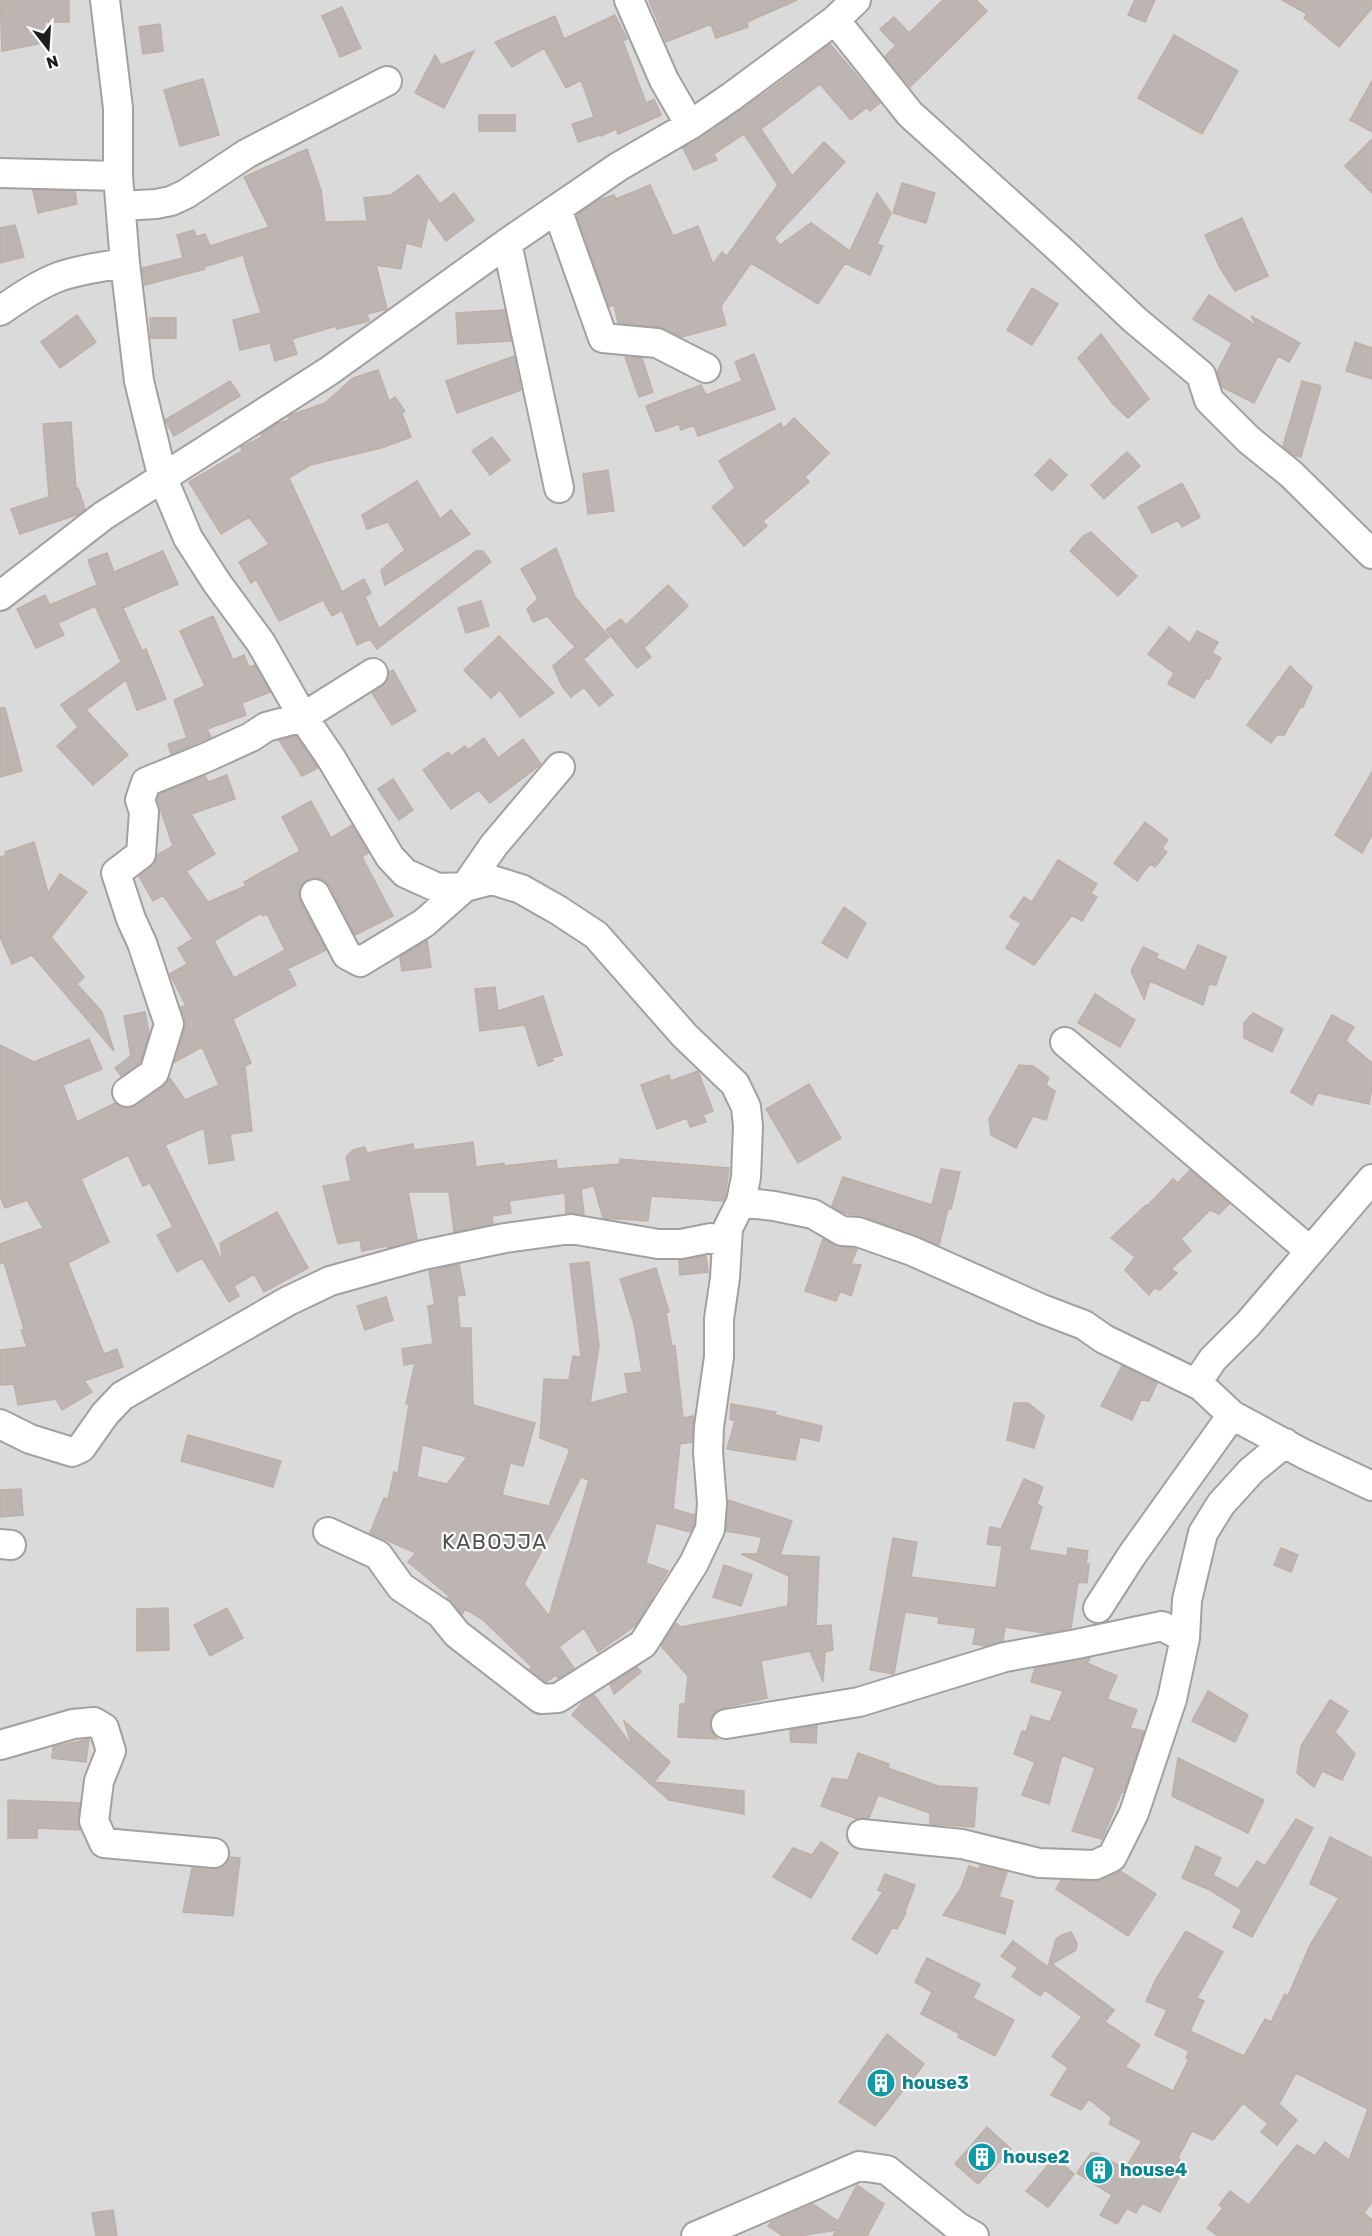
<svg xmlns="http://www.w3.org/2000/svg" width="1372" height="2236" viewBox="0 0 1372 2236" font-family="Rubik,sans-serif">
	<style>
		.residential { fill: #dbdada }
		.building { fill: #bdb5b1; stroke: #bdb0a8; stroke-width: 1.5; fill-rule: evenodd }
		.lines { fill: none; stroke-linecap: round; stroke-linejoin: round }
		.minor-casing { stroke: #a1a1a1; stroke-width: 32 }
		.minor { stroke: #fff; stroke-width: 28 }
		.labels { text-anchor: middle; dominant-baseline: central; stroke-width: 4.5; stroke-linejoin: round; paint-order: stroke }
		.culture-label { font-size: 18px; font-weight: bold; fill: #0d838f; stroke: #fff; text-anchor: start }
		.quarter-label { font-size: 21px; letter-spacing: 1.5px; fill: #505050; stroke: #fff }
	</style>
	<rect width="100%" height="100%" fill="#edeae4"/>
	<path class="residential" d="M0 0H1372V2236H0Z"/>
	<path class="building" d="M0 0H69V22H44L48 42 2 51Z
		M649 0H797L747 22 748 27 716 38 711 24 666 42Z
		M943 0H976L987 11 910 87 885 56 896 46 880 29 894 17 909 33Z
		M1135 0H1155L1145 22 1128 15Z
		M1282 0H1372V8L1339 47 1304 18 1307 14Z
		M342 7 361 48 340 57 322 16Z
		M615 15 627 39 623 41 646 103 654 99 661 115 618 134 616 129 601 136 600 135 578 142 572 124 594 117 581 80 566 88 544 48 512 67 495 42 555 16 564 39Z
		M160 24 163 51 143 54 139 27Z
		M1174 35 1238 71 1202 134 1138 98Z
		M830 44 880 103 870 111 867 107 851 120 820 84 761 129 792 176 824 142 845 162 774 238 780 245 811 223 850 251 877 193 891 213 877 244 883 246 870 275 845 263 818 304 751 263 721 306 726 325 682 337 659 327 618 323 614 305 609 307 577 215 599 200 614 195 616 199 650 185 673 236 698 226 713 264 722 252 727 256 778 185 744 134 714 154 717 160 694 170 683 148 770 90Z
		M474 51 444 108 415 93 435 55 441 65Z
		M203 79 219 135 180 146 164 90Z
		M1372 81V132L1350 120Z
		M479 115H515V131H479Z
		M1372 139V193L1345 166Z
		M307 149 321 190 325 222 367 221 364 198 391 195 418 175 440 204 454 193 474 220 446 241 428 216 421 247 406 243 401 269 376 265 387 309 367 314 369 321 337 329 336 326 292 339 297 354 275 361 270 343 240 350 233 320 261 313 243 255 204 267 205 269 145 285 142 268 183 258 177 235 194 230 196 237 205 234 210 246 269 227 244 177Z
		M902 183 935 193 926 223 893 213Z
		M33 190 75 191 77 204 38 213Z
		M1242 218 1268 276 1235 291 1220 268 1205 235Z
		M15 225 24 257 0 263V228Z
		M1032 288 1058 304 1032 345 1007 330Z
		M1209 295 1258 327 1251 316 1300 343 1289 362 1278 356 1254 403 1222 387 1217 372 1232 343 1193 319Z
		M504 310 511 341 458 344 456 313Z
		M77 315 96 342 60 368 41 342Z
		M150 318H176V338H151Z
		M1101 334 1149 399 1128 418 1113 404 1078 358Z
		M1355 342 1372 348V379L1346 371Z
		M754 354 775 409 698 436 694 425 681 430 679 424 656 432 646 406 701 385 706 395 742 381 735 362Z
		M514 356 521 390 457 413 446 381Z
		M625 357 642 358 653 392 639 397Z
		M378 370 389 401 395 397 405 411 402 413 411 437 381 448 310 465 289 478 342 592 364 579 371 593 365 597 379 629 476 551H483L491 562 377 649 370 639 357 645 342 610 332 616 323 600 279 621 256 579 251 583 239 562 269 544 249 517 221 534 189 482 242 451 241 447 262 437 261 434 276 424 289 420 288 417 291 415 325 403 353 378Z
		M230 381 240 396 174 436 165 420Z
		M1302 381 1321 386 1301 457 1294 455 1283 446Z
		M794 418 829 453 805 477 809 482 763 521 767 526 744 546 712 507 735 488 719 461 781 423 783 429Z
		M71 422 76 489 78 488 85 509 79 514 20 534 11 509 49 497 43 424Z
		M492 437 510 460 490 475 472 451Z
		M1127 452 1140 466 1104 499 1091 485Z
		M1050 459 1067 475 1052 491 1035 475Z
		M608 470 614 511 588 514 583 474Z
		M417 481 440 519 451 510 470 534 385 585 381 570 405 550 388 522 367 529 362 515Z
		M1182 483 1200 517 1182 527 1178 520 1152 533 1138 507Z
		M1091 532 1137 576 1118 596 1070 551 1083 536Z
		M556 548 575 597 609 637 585 658 547 616 533 622 527 609 538 599 521 569Z
		M163 551 178 584 123 608 142 651 146 649 166 699 137 710 126 680 86 710 128 755 93 785 57 746 78 727 61 705 121 662 95 606 58 623 64 635 36 648 17 609 45 595 50 605 97 585 88 560 107 553 114 572Z
		M668 585 688 606 644 648 651 657 637 668 606 630 621 619 626 625Z
		M481 601 489 626 466 633 458 608Z
		M213 616 233 660 244 655 249 667 255 665 270 692 242 703 246 715 207 729 211 737 171 754 168 744 187 738 174 700 205 686 180 631Z
		M1169 627 1190 643 1197 631 1218 642 1212 653 1221 658 1209 679 1206 678 1194 698 1168 684 1174 673 1148 654Z
		M499 636 554 693 520 717 500 690 491 698 464 670Z
		M574 648 613 695 599 706 584 687 571 697 562 686 553 666Z
		M1290 666 1312 687 1303 707 1301 706 1284 735H1277L1271 743 1247 725Z
		M393 670 416 711 392 725 372 693 387 681 389 672Z
		M0 708H5L22 771 0 777Z
		M296 736 318 768 302 776 279 740Z
		M484 738 498 758 523 739 541 764 490 803 479 790 451 809 423 770 448 752 451 756 465 746 468 750Z
		M1372 772V835L1362 853 1335 835Z
		M227 775 235 799 191 814 215 854 186 871 208 902 246 886 244 882 300 851 282 817 311 801 331 838 352 825 368 853 362 857 393 916 355 935 330 886 324 880 315 878 307 880 301 885 299 893 300 901 326 950 283 971H289L296 985 233 1019 251 1063 245 1066 252 1131 230 1134 234 1160 209 1164 204 1128 165 1145 223 1263 220 1243 277 1212 308 1268 264 1292 254 1274 234 1286 239 1296 229 1302 202 1258 177 1272 157 1235 173 1227 150 1183 143 1186 128 1155 81 1179 109 1242 68 1263 104 1354 117 1349 123 1367 84 1381 92 1392 62 1410 56 1399 18 1405 14 1384 0 1385V1350L27 1347 21 1330 24 1329 4 1262 0 1264V1244L43 1228 27 1200 5 1208 0 1196V1045L34 1062 89 1039 102 1069 63 1085 77 1122 115 1103 121 1107 128 1108 136 1106 164 1086 170 1078 185 1100 219 1085 202 1047 175 1062 185 1028V1019L181 1007 186 1006 170 974 187 964 178 948 193 939 163 895 153 901 139 876 151 867 157 855 173 846 157 800 159 794 205 776 208 782ZM261 913 263 916 267 914 285 950 234 978 214 941Z
		M393 779 413 810 399 820 378 789Z
		M1145 822 1168 840 1162 848 1167 852 1155 867 1150 864 1137 881 1114 863Z
		M34 842 48 893 60 874 87 892 51 937 84 977 77 984 102 1012 114 1051 32 955 12 964 0 937V857L6 855 5 852Z
		M1058 860 1097 884 1091 893 1097 897 1082 921 1072 915 1034 965 1006 948 1021 923 1010 917 1024 897 1032 902Z
		M844 907 866 923 847 958 822 943Z
		M427 940 431 967 402 971 400 957Z
		M1198 945 1226 957 1216 985 1209 984 1203 1005 1150 981 1144 999 1131 971 1143 947 1158 954 1156 958 1185 971Z
		M495 987 498 1011 543 996 562 1055 552 1058 553 1061 538 1066 525 1025 480 1031 475 989Z
		M1095 994 1135 1020 1120 1047 1078 1023Z
		M145 1012 149 1033 140 1063 121 1076 115 1068 131 1056 124 1016Z
		M1253 1013 1283 1029 1272 1052 1244 1038V1023Z
		M1332 1015 1354 1027 1346 1041 1372 1063V1087L1369 1104 1318 1093 1312 1105 1291 1092Z
		M1019 1065 1033 1066 1049 1078 1046 1085 1055 1091 1046 1120 1033 1116 1016 1148 991 1135 989 1119Z
		M698 1071 713 1111 703 1115 706 1122 690 1127 687 1118 657 1129 641 1085 669 1075 671 1081Z
		M809 1084 841 1138 798 1163 766 1109Z
		M473 1142 476 1167 504 1163V1166L556 1160 557 1169 620 1164V1159L729 1168 725 1197 723 1201 651 1196 648 1221 603 1218 594 1186 581 1189 584 1214 566 1213 565 1193 509 1201 511 1213 492 1216 493 1224 454 1232 449 1192H408L417 1239 388 1248 387 1246 362 1251 360 1240 338 1244 323 1186 351 1181 346 1157 353 1150 365 1147 367 1153 413 1144 414 1150Z
		M941 1169 960 1172 951 1209H948L939 1245 863 1216 844 1213 832 1206 843 1177 932 1205Z
		M1190 1170 1229 1204 1219 1214 1210 1210 1181 1239 1191 1251 1171 1269 1177 1273 1160 1290 1154 1288 1149 1295 1125 1270 1135 1257 1111 1238 1146 1205 1147 1206 1173 1179 1178 1183Z
		M823 1239 834 1245 857 1249 851 1264 861 1265 851 1296 840 1291 836 1301 805 1291Z
		M706 1256 708 1272 680 1275 679 1260Z
		M589 1262 599 1346 590 1403 628 1393 625 1374 642 1372 634 1324 620 1279 656 1268 669 1312 666 1313 672 1346H675L683 1418 694 1416 692 1442 680 1444 673 1509 695 1515 694 1525 690 1532 656 1523 646 1563 668 1571 636 1625 598 1652 584 1628 559 1647 574 1668 558 1678 556 1675 546 1682 530 1669 532 1667 482 1619 465 1609 462 1614 447 1598 449 1596 408 1562 416 1553 370 1533 384 1498 388 1499 394 1472 398 1473 409 1404H406L415 1363 404 1365 402 1349 433 1344 428 1306 435 1305 429 1271 459 1264 465 1295 457 1296 460 1328H471L473 1405 535 1423 523 1466 510 1463 502 1495 549 1506 570 1449 540 1438 544 1379 569 1380 573 1356 581 1357 570 1264ZM422 1445 467 1457 447 1484 417 1477ZM581 1477 589 1480 549 1616 524 1584Z
		M386 1297 393 1320 365 1330 357 1306Z
		M1122 1366 1157 1383 1149 1401 1141 1400 1132 1420 1101 1406Z
		M1014 1403H1028L1044 1416 1034 1448 1007 1440Z
		M731 1404 776 1412 775 1415 822 1426 819 1441 800 1437 795 1460 727 1449 735 1421 730 1419Z
		M188 1435 281 1461 273 1487 181 1461Z
		M1024 1479 1043 1487 1037 1504 1042 1507 1029 1550 1067 1556 1068 1548 1088 1551 1086 1564H1089L1087 1583 1078 1582 1071 1628 1045 1633 1005 1627 1003 1641 986 1646 973 1644 976 1628 938 1623 939 1617 905 1612 894 1674 870 1670 893 1538 917 1542 911 1577 996 1588 1002 1546 987 1544 990 1527 1001 1529Z
		M21 1489 23 1515 0 1517V1490Z
		M728 1500 792 1521 780 1555 819 1557 816 1626 831 1625 833 1650 825 1652 823 1682 810 1651 761 1661 767 1698 718 1709 711 1718 710 1726 717 1739 678 1737 680 1704H685L688 1676 661 1646 676 1623 681 1627 788 1606 789 1576 741 1554H757L762 1537 726 1531Z
		M1281 1548 1298 1555 1291 1572 1274 1565Z
		M724 1565 752 1575 741 1606 713 1597Z
		M168 1608 169 1650 137 1651V1609Z
		M227 1608 243 1638 210 1656 194 1625Z
		M1090 1658 1087 1663 1117 1676 1107 1699 1137 1710 1130 1728 1144 1731 1124 1792 1122 1791 1102 1839 1072 1831 1095 1768 1062 1755 1049 1804 1022 1795 1035 1762 1014 1754 1022 1731 1026 1732 1031 1716 1050 1722 1063 1691 1031 1682 1035 1668Z
		M637 1667 641 1672 614 1694 610 1684Z
		M1208 1691 1248 1715 1235 1742 1192 1721Z
		M594 1695 632 1746 624 1721 670 1762 654 1782 744 1791V1814L669 1800 572 1715 583 1702Z
		M1330 1700 1348 1711 1335 1732 1355 1754 1342 1780 1322 1771 1314 1787 1297 1773 1301 1746Z
		M817 1726 816 1743 791 1742 790 1730Z
		M89 1739 86 1762 52 1758 53 1747Z
		M858 1753 889 1764 888 1768 938 1786 977 1788 974 1827 930 1824V1813L878 1795 869 1818 857 1819 821 1806 832 1778 848 1780Z
		M1178 1758 1264 1800 1248 1833 1172 1796Z
		M8 1800 80 1803 78 1819 80 1830 37 1828V1838H8Z
		M1296 1819 1313 1828 1252 1937 1233 1927 1242 1910 1210 1890 1182 1878 1196 1846 1221 1858 1213 1875 1238 1889 1257 1861 1265 1866Z
		M1330 1837 1372 1858V2202L1364 2213 1372 2220V2236H1218L1207 2228 1223 2208 1219 2205 1230 2191 1249 2205 1297 2145 1315 2156 1325 2142 1349 2160 1368 2109 1296 2073 1279 2104 1297 2120 1277 2145 1261 2132 1268 2124 1243 2103 1213 2140 1192 2131 1178 2158 1180 2160 1175 2169 1182 2172 1160 2212 1142 2203 1136 2213 1127 2208 1117 2224 1100 2215 1112 2195 1077 2173 1091 2153H1097L1125 2169 1142 2141 1109 2124 1112 2118 1089 2099 1081 2110 1051 2095 1068 2068 1052 2056 1082 2017 1045 1990 1040 1996 1012 1976 1018 1968 1001 1956 1013 1941 1048 1967 1056 1939 1062 1935 1071 1932 1077 1943 1076 1950 1052 1964 1114 2010 1105 2022 1140 2045 1125 2067 1173 2091 1189 2059 1186 2058 1189 2051 1155 2035 1167 2010 1146 2001 1156 1979 1186 1931 1223 1952 1197 1998 1204 2001 1190 2031 1244 2056 1265 2019 1271 2022 1285 1994 1288 1996 1310 1945 1339 1898 1310 1884Z
		M821 1842 838 1853 811 1898 773 1877 793 1848 812 1855Z
		M229 1857 240 1858 233 1916 183 1912 192 1868H220L227 1863Z
		M969 1866 979 1869 980 1866 1007 1872 999 1897 1013 1901 1005 1934 943 1915 961 1888Z
		M1120 1871 1156 1894 1128 1936 1056 1889 1061 1880 1095 1881Z
		M885 1874 915 1885 905 1912 906 1913 897 1929 892 1928 877 1954 852 1939 883 1892 878 1890Z
		M927 1958 980 1984 973 1998 1014 2020 995 2056 958 2037 960 2034 921 2014 932 1992 915 1982Z
		M887 2034 924 2064 875 2126 839 2102Z
		M987 2127 1011 2149 978 2184 955 2164Z
		M1055 2157 1074 2174 1048 2207 1026 2191Z
		M857 2185 884 2204 867 2236H833L836 2230 800 2236H783L768 2226 771 2222 813 2204 838 2221Z
		M113 2210 117 2236H96L92 2213Z"/>
	<g class="lines">
		<g class="minor-casing">
			<path id="minor" d="M105 0 118 108V176L125 263 139 381 163 479 188 538 217 583 261 643 303 717 331 758 390 857 405 873 438 888 465 887 492 880 521 889 558 910 596 935 684 1035 735 1084 746 1107 748 1126 746 1177 741 1202 774 1206 813 1214 842 1231 858 1232 912 1251 1042 1309 1084 1325 1104 1339 1201 1386 1232 1415 1304 1454 1372 1486
				M629 0 664 80 690 125
				M835 20 910 114 1064 253 1135 320 1201 375 1209 400 1249 440 1291 474 1372 554
				M0 173 118 176
				M121 206 156 204 171 201 186 194 246 154 387 81
				M557 209 603 338 657 343 706 368
				M507 243 559 488
				M0 311C19 298 39 284 61 276 82 269 104 266 125 263
				M0 596 103 516 329 371 507 243 618 167 690 125 731 97 835 20 856 0
				M315 894 347 955 360 962 424 923 465 887 494 845 560 767
				M1065 1042 1310 1251
				M127 1092 154 1073 169 1024 142 943 131 919 116 873 141 854 144 812 140 800 146 782 205 758 251 737 266 727 303 717 373 673
				M1201 1386 1198 1381 1213 1359 1248 1324 1372 1179
				M0 1424 30 1439 72 1452 81 1448 105 1414 122 1396 288 1301 330 1281 423 1255 505 1238 571 1229 658 1244H681L711 1238 727 1243
				M328 1532 378 1555 401 1587 440 1613 457 1634 541 1699 558 1698 643 1644 694 1563 710 1529 712 1503 708 1452 709 1427 719 1357V1319L725 1278 728 1228 741 1202
				M0 1544 11 1545
				M1098 1608 1132 1555 1232 1415
				M726 1724 859 1702 1005 1657 1077 1644 1162 1626 1185 1638
				M0 1745 73 1724 94 1722 104 1728 111 1751 99 1781 94 1821 104 1843 214 1853
				M862 1834 962 1844 1039 1863 1095 1865 1112 1857 1134 1813 1172 1699 1185 1638 1187 1600 1203 1533 1221 1504 1251 1471 1285 1443
				M696 2236 859 2166 887 2170 958 2227 974 2236"/>
		</g>
		<use href="#minor" class="minor"/>
	</g>
	<defs>
		<g id="building-disc" transform="scale(1.5)"><circle r="9.5" fill="#0f9aa8" stroke="#fff"/><path d="M-4-6H4V6H1V3H-1V6H-4ZM-2.5-4.3h1.7v1.8h-1.7ZM.8-4.3h1.7v1.8H.8ZM-2.5-1h1.7V.8h-1.7ZM.8-1h1.7V.8H.8Z" fill="#fff"/></g>
	</defs>
	<g fill-rule="evenodd">
		<use href="#building-disc" x="881" y="2083"/>
		<use href="#building-disc" x="982" y="2157"/>
		<use href="#building-disc" x="1099" y="2170"/>
	</g>
	<g class="labels">
		<g class="culture-label">
			<text x="902" y="2083">house3</text>
			<text x="1003" y="2157">house2</text>
			<text x="1120" y="2170">house4</text>
		</g>
		<g class="quarter-label">
			<text x="495" y="1541">KABOJJA</text>
		</g>
	</g>
	<g transform="translate(48 48) rotate(163)" stroke="#ffffff" stroke-width="4.5" paint-order="stroke">
	<path d="M0-4.5L10 22L0 15L-10 22Z" fill="#1d1d1d"/>
	<text y="-9" font-size="16" font-weight="bold" text-anchor="middle" fill="#1d1d1d">N</text>
	</g>
</svg>
